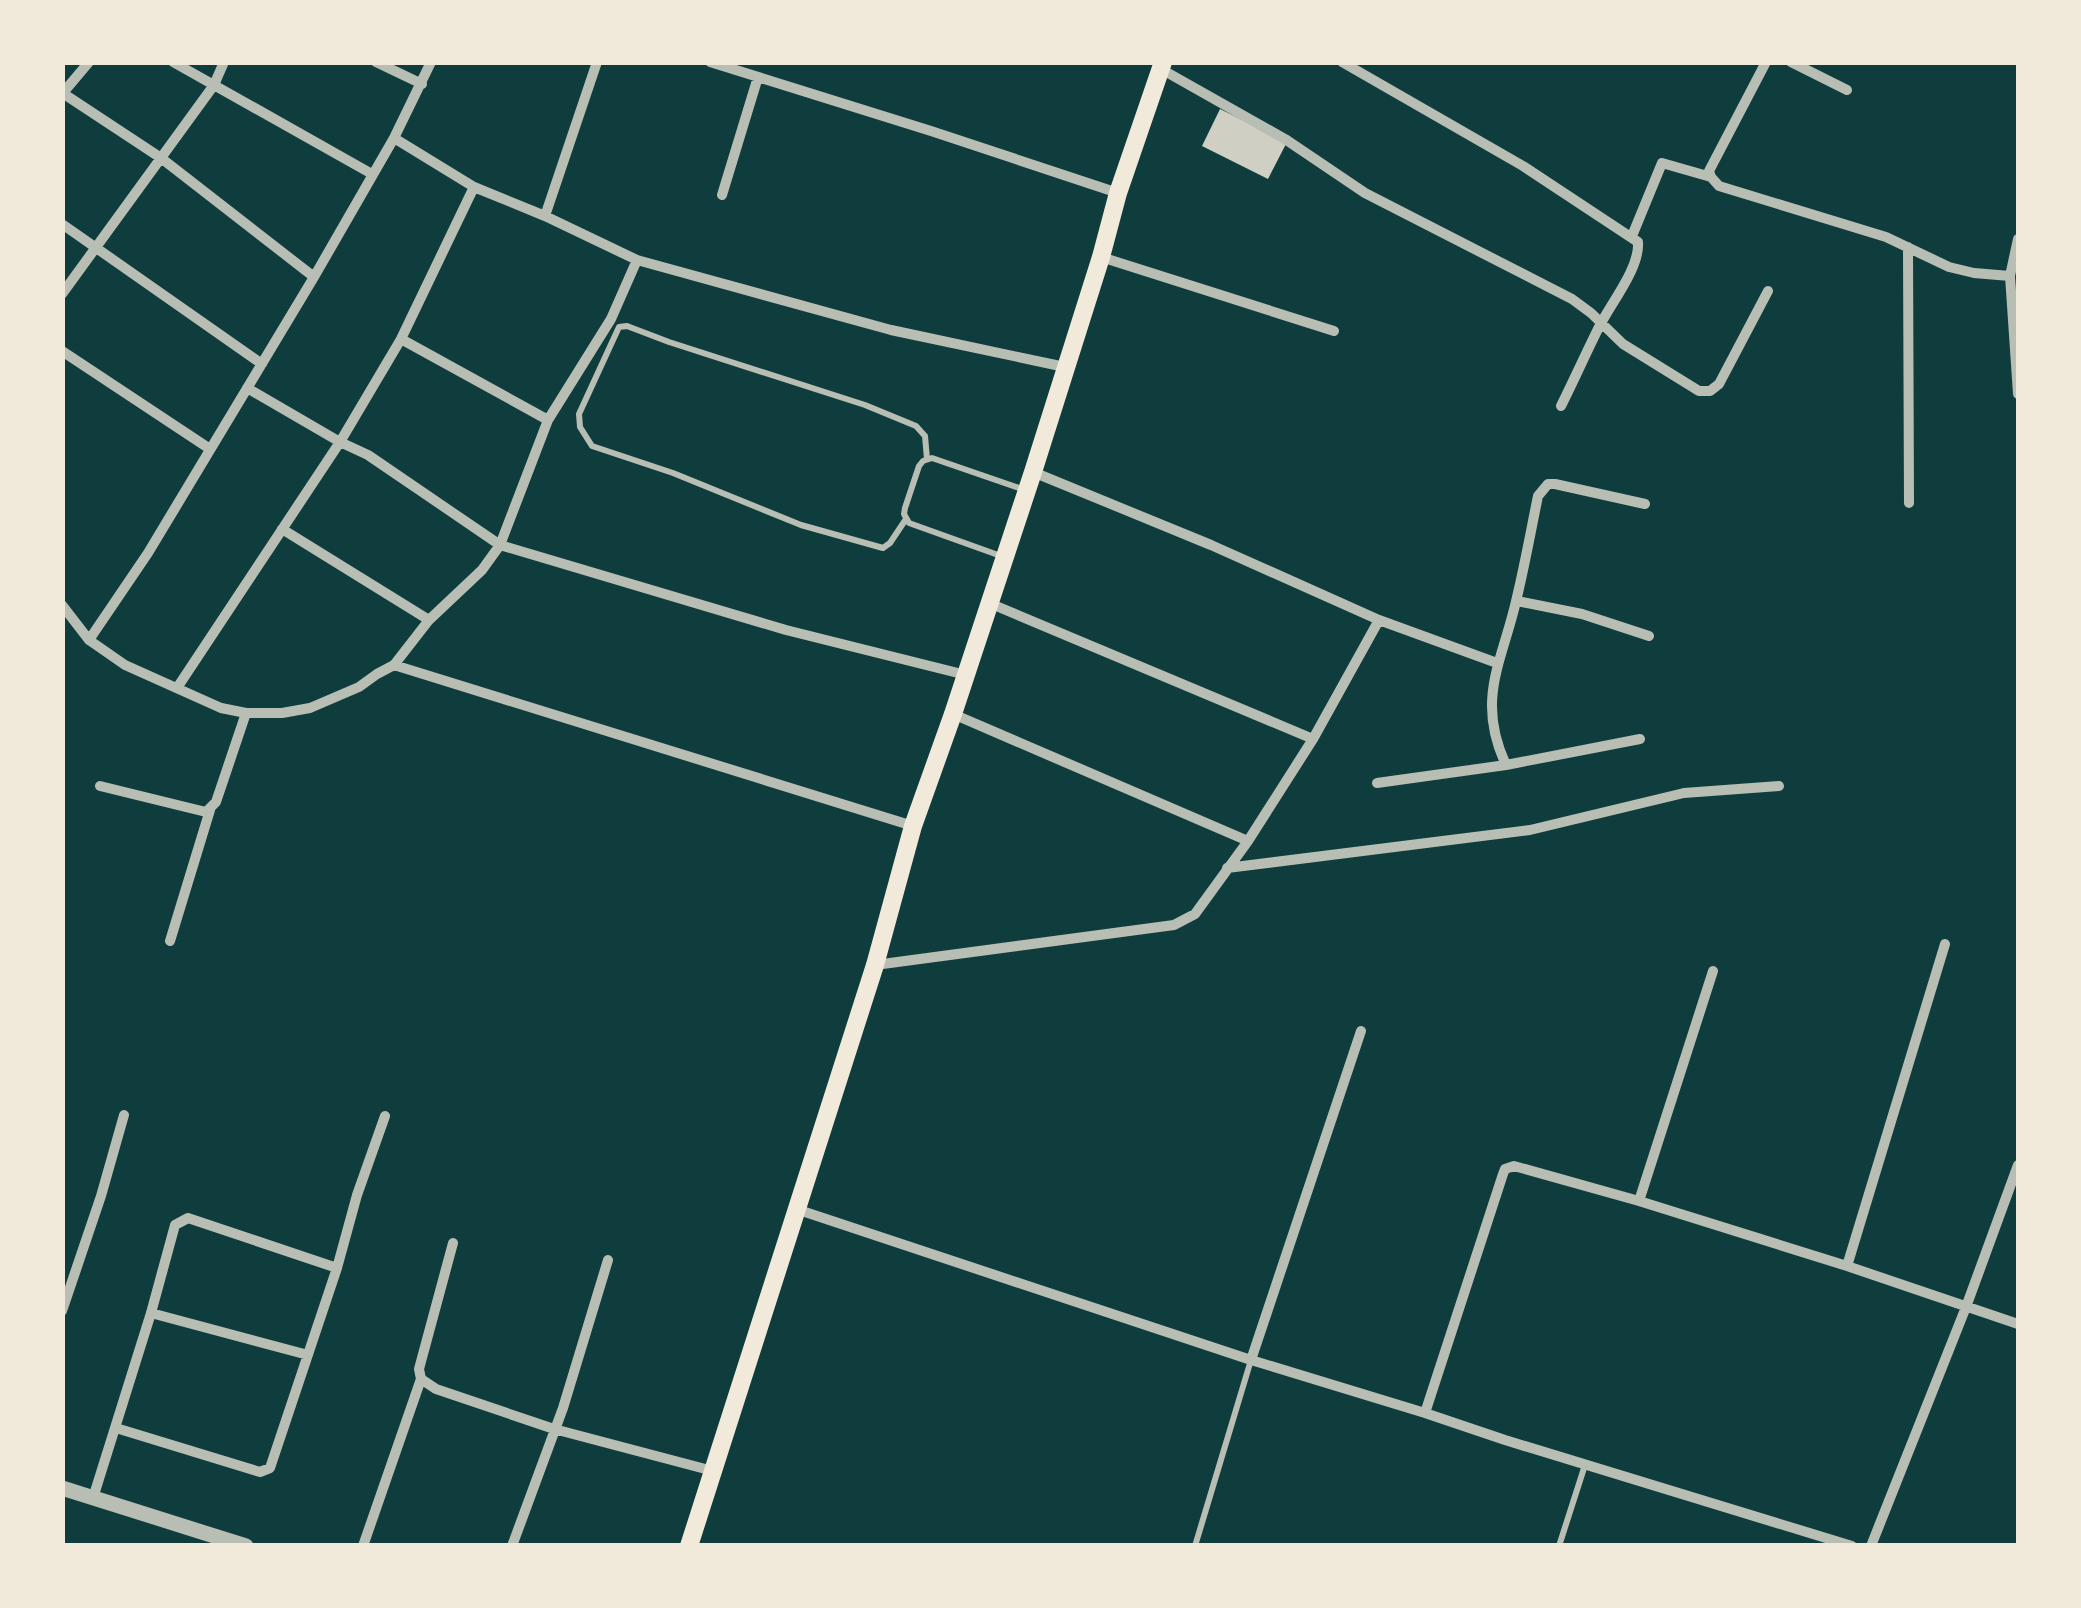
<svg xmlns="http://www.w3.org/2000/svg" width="2081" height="1608" viewBox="0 0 2081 1608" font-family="Montserrat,sans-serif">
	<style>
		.building { fill: #cfcfc3 }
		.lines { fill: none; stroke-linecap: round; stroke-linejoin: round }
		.service { stroke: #b8beb3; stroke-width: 6 }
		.minor { stroke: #b8beb3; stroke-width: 10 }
		.tertiary { stroke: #b8beb3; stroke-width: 15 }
		.secondary { stroke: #f1e9da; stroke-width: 18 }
	</style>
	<rect width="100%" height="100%" fill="#0f3d3e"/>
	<path class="building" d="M1220 109 1287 142 1268 179 1202 146Z"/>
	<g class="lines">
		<path class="service" d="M906 519 890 543 883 548 801 525 673 473 592 446 580 427 579 414 619 327 627 326 669 342 865 405 916 426 925 436 927 459
			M1001 556 909 523 904 514 905 508 919 466 923 461 932 458 1025 490
			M1195 1546 1251 1360
			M1559 1546 1585 1465"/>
		<path class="minor" d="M173 62 372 174
			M376 62 422 84
			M710 62 931 131 1118 193
			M1342 62 1523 166 1638 242C1640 268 1611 303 1599 327 1586 353 1574 380 1561 406
			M1766 62 1709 171 1711 177 1719 186 1886 237 1949 267 1974 273 2010 276
			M1791 62 1847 90
			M1161 69 1285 139 1365 193 1572 299 1591 313 1623 344 1699 391H1710L1719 384 1768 291
			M62 94 89 62
			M64 94 161 158 314 277
			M394 138 474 187 545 216 637 260 891 330 1065 367
			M722 195 758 77
			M545 216 597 62
			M62 224 262 364
			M1632 236 1662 163 1711 177
			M2018 239 2010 276 2018 394
			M1908 247 1909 503
			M1101 257 1334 331
			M62 294 214 85 224 62
			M401 339 548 420
			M62 351 210 449
			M247 388 340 442 368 455 500 545 786 630 966 675
			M1033 472 1211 545 1379 620 1497 663
			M282 529 429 620
			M1517 601 1582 614 1649 636
			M989 603 1313 739
			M62 605 89 640 125 665 221 708 246 713H282L310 708 359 687 377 674 394 665 913 826
			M89 640 148 553 314 277 394 138 431 62
			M394 665 429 620 482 570 500 545 548 420 611 319 637 260
			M177 688 340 442 401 339 474 187
			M953 714 1248 841
			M1506 765C1475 698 1503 661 1517 597 1525 564 1531 530 1538 496L1548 484H1555L1645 504
			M1377 783 1506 765 1640 739
			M100 786 206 812 216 802 246 713
			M1227 868 1530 830 1684 793 1779 786
			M170 941 210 810
			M875 965 1174 925 1195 914 1248 841 1313 739 1379 620
			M1639 1201 1713 971
			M796 1209 1251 1360 1425 1413 1505 1440 1852 1546
			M453 1243 419 1369 421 1379 436 1389 554 1429 713 1471
			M1847 1266 1945 944
			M62 1311 101 1196 124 1115
			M151 1313 308 1355
			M1251 1360 1361 1031
			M1425 1413 1503 1174 1505 1169 1514 1166 1639 1201 1847 1266 2018 1324
			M116 1428 260 1472 270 1468 337 1268 357 1195 385 1116
			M93 1498 151 1313 175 1225 188 1218 337 1268
			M363 1546 421 1379
			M512 1546 563 1408 608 1260
			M1871 1546 1966 1307 2018 1165"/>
		<path class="tertiary" d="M62 1488 246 1546"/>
		<path class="secondary" d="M689 1546 875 965 913 826 953 714 1033 472 1101 257 1118 193 1163 62"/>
	</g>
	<rect width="2081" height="1608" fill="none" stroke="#f1e9da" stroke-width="130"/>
</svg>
